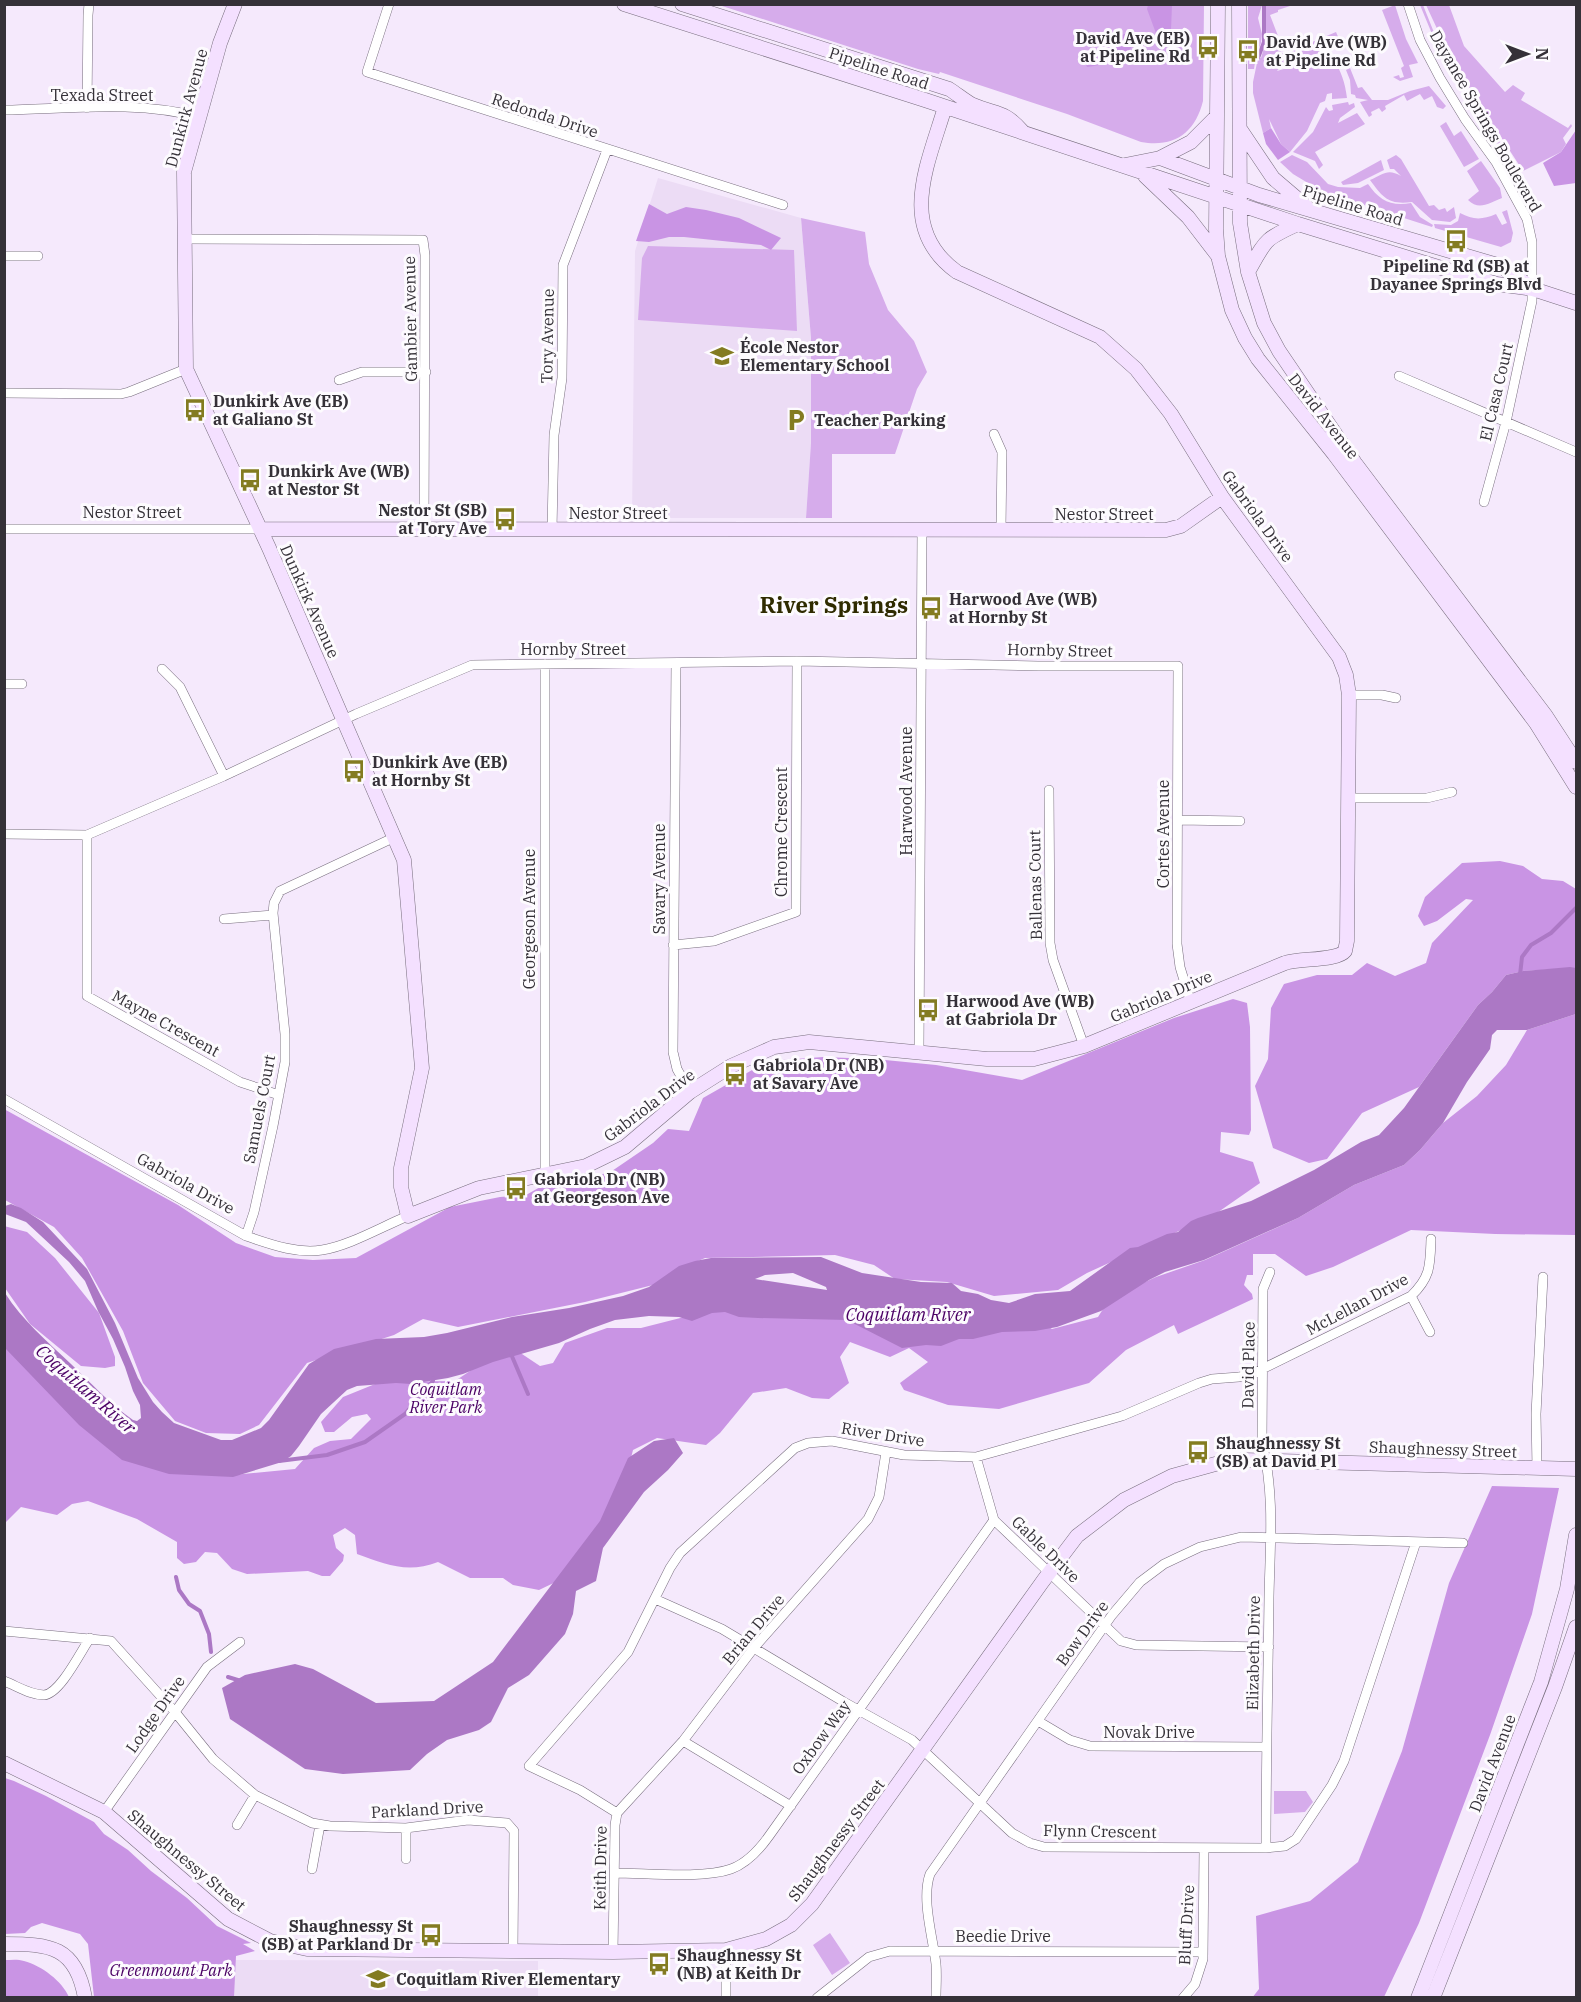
<svg xmlns="http://www.w3.org/2000/svg" width="1581" height="2002" viewBox="0 0 1581 2002" font-family="'IBM Plex Serif',serif">
	<style>
		.built { fill: #ecdcf5 }
		.green { fill: #d6aceb }
		.forest { fill: #c994e4 }
		.water { fill: #ac78c5; fill-rule: evenodd }
		.lines { fill: none; stroke-linecap: round; stroke-linejoin: round }
		.stream { stroke: #ac78c5; stroke-width: 4 }
		.street-casing { stroke: #786e7e; stroke-width: 10 }
		.secondary-casing { stroke: #786e7e; stroke-width: 15 }
		.street { stroke: #fff; stroke-width: 9 }
		.secondary { stroke: #f4e0ff; stroke-width: 14 }
		.labels { text-anchor: middle; dominant-baseline: central; stroke-width: 6; stroke-linejoin: round; paint-order: stroke }
		.poi-label { font-size: 16px; font-weight: bold; fill: #353138; stroke: #fdfbfe; text-anchor: start }
		.street-label { font-size: 16px; fill: #353138; stroke: #fdfbfe }
		.park-label { font-size: 16px; font-style: italic; fill: #4a0064; stroke: #fdfbfe }
		.water-label { font-size: 18px; font-style: italic; fill: #4b0065; stroke: #fdfbfe }
		.district-label { font-size: 22px; font-weight: bold; fill: #2f2b00; stroke: #fdfbfe }
	</style>
	<rect width="100%" height="100%" fill="#f5e9fc"/>
	<path class="built" d="M658 178 801 218 811 338V443L806 518H632L635 251Z
		M218 1960 538 1961V1997L218 1998Z"/>
	<path class="green" d="M719 5H1204L1203 101C1195 133 1174 148 1141 142L1067 114 940 72 939 74 918 69Z
		M1248 5H1262L1258 18 1262 34 1261 43 1256 56 1254 69H1248Z
		M1266 5H1293L1278 10V12L1270 15 1283 49 1280 50 1281 53H1284L1287 64 1280 67 1277 71 1328 56 1333 58C1341 71 1345 82 1347 98L1332 99V93L1327 94 1325 101 1320 103 1307 131 1290 152 1281 144 1269 119 1271 128 1263 133 1253 93V82L1258 58H1261L1267 38 1264 14Z
		M1395 5 1406 39 1418 63 1409 65 1413 77 1400 81 1393 77 1399 75 1400 78 1404 77 1401 68 1404 66 1382 10Z
		M1420 5H1423L1443 55 1517 167 1520 178 1442 58Z
		M1426 5H1449L1464 46 1505 92 1513 85 1525 93 1521 100 1568 128 1571 124 1572 126 1563 138 1566 144 1561 152 1523 171 1453 63Z
		M1336 32 1342 46 1293 61 1291 51Z
		M1350 68 1358 88 1362 87 1372 100H1388L1410 91 1429 86 1446 106 1443 109 1437 107 1432 96 1424 100 1420 94 1407 101 1404 95 1385 106 1386 109 1382 112 1379 108 1371 112 1372 115 1369 117 1360 102 1368 100 1356 98 1355 95 1351 94 1350 80 1346 70Z
		M1348 102 1349 105 1354 103 1355 107 1340 118 1338 123 1357 113 1365 124 1315 152 1323 165 1319 169 1315 161 1293 152 1313 132 1326 107 1329 111 1333 110 1332 105Z
		M1446 122 1454 136 1461 131 1479 159 1464 167 1440 126Z
		M1292 155 1307 162 1328 184 1338 187 1360 188 1368 184C1379 200 1391 207 1411 203L1420 217 1433 225 1432 227 1323 192 1293 174 1280 162Z
		M1396 155 1401 159 1429 206 1434 205 1439 210 1445 208 1447 212 1454 207 1456 218 1450 222 1432 220 1412 202C1389 205 1383 198 1370 180 1383 174 1388 168 1401 176L1394 169H1390L1387 160Z
		M1381 160 1384 170 1358 183 1343 185 1341 182Z
		M1481 161 1500 188 1502 198C1489 203 1479 211 1468 200L1479 191 1467 171Z
		M1507 210 1513 233 1511 242 1501 247 1435 228 1434 224 1451 225 1458 221 1460 213C1473 220 1482 220 1496 214L1502 225 1507 223 1502 212Z
		M801 218 865 232 869 264 888 310 914 341 927 372 917 389 895 454H832V518H806L811 443V338Z
		M648 246 794 250 797 331 638 320 642 258Z
		M1274 1791H1306L1313 1802 1305 1812 1274 1814Z
		M830 1933 850 1963 832 1975 813 1945Z"/>
	<path class="forest" d="M1148 5H1172L1171 30 1164 37 1157 36 1147 9Z
		M1128 33 1133 45C1122 62 1107 64 1087 67L1083 58C1090 49 1097 51 1106 46 1115 42 1116 36 1128 33Z
		M1271 128 1281 144 1290 152 1278 160 1266 144 1263 133Z
		M1576 130V183L1554 186 1543 163 1561 152Z
		M649 204 667 214 686 207 706 210 739 218 781 238 771 250 761 245 684 237H669L649 242 636 241Z
		M1500 861 1523 866 1542 879 1563 881 1576 889V968L1523 971 1506 975 1492 992 1478 1005 1419 1087 1362 1113 1327 1159 1309 1163 1273 1148 1255 1086 1268 1059 1271 1008 1284 984 1317 975H1352L1367 963 1395 976 1426 963 1432 943 1473 900 1466 899 1437 921 1424 926 1418 916 1425 897 1462 863Z
		M1233 999 1247 1003 1250 1027 1251 1130 1249 1135 1221 1132 1220 1152 1253 1162 1260 1183 1214 1215 1087 1273 1058 1290 994 1296 947 1282 895 1279 874 1265 835 1255 705 1258 677 1270 653 1285 585 1302 458 1327 423 1319 394 1335 307 1363 259 1425 240 1434 206 1433 175 1421 143 1383 123 1331 82 1258 54 1227 5 1200 4 1109 178 1205 236 1243 275 1257 313 1260 356 1258 450 1207 500 1197 526 1195 549 1182 609 1173 653 1143 668 1129 689 1131 703 1098 768 1061 823 1057 875 1059 936 1065 1022 1080 1174 1018Z
		M1576 1014V1235L1495 1234 1411 1230 1333 1267 1306 1276 1275 1254H1253V1275H1247L1244 1285 1252 1294 1253 1299 1178 1334 1174 1325 1126 1350 1089 1383 999 1409 948 1405 904 1390 900 1383 928 1362 909 1348 890 1357 850 1342 840 1357 849 1383 829 1399 812 1398 786 1388 753 1393 720 1433 706 1445 657 1438 633 1450 626 1478 613 1502 564 1578 539 1590 513 1585 503 1578H470L438 1562C407 1574 385 1564 357 1554L355 1535 345 1528 333 1535 336 1548 344 1555 343 1561 330 1576H322L308 1571 247 1574 232 1569 217 1553 205 1552 196 1562 184 1564 177 1558V1542L137 1519 88 1501 72 1504 57 1515 21 1507 5 1523V1335L28 1366 233 1475 295 1469 314 1448 330 1441 351 1439 371 1419 367 1414 352 1417 334 1432H325L321 1422 343 1397 380 1382 455 1381 485 1361 519 1352 540 1366 553 1363 565 1343 607 1328H641L708 1311 1043 1323 1052 1329 1098 1317 1110 1298 1156 1277 1205 1260 1298 1218 1354 1185 1404 1165 1420 1150 1443 1123 1477 1096 1506 1065 1527 1030Z
		M4 1226 27 1232 55 1258 99 1313 115 1357V1366L105 1368 81 1366 30 1324 5 1288Z
		M1492 1486 1559 1488 1532 1614 1490 1735 1419 1923 1384 1997 1252 1998 1259 1989 1256 1916 1310 1901 1358 1862 1402 1751 1449 1583Z
		M5 1778 14 1781 46 1796 94 1822 104 1834 128 1850 151 1871 187 1898 217 1926 251 1943 243 1944 255 1951 236 1956 234 1997H94L88 1944 80 1934 42 1923 31 1927 25 1933 5 1934Z
		M5 1960C11 1960 18 1959 24 1961 42 1966 62 1981 69 1997H5Z"/>
	<path class="water" d="M1570 967 1576 968V1014L1527 1030H1497L1492 1035 1490 1049 1467 1082 1443 1123 1420 1150 1404 1165 1354 1185 1298 1218 1204 1260 1165 1272 1149 1280 1101 1311 1057 1327 1035 1331 1002 1332 973 1339H959L941 1346 926 1345 902 1348 847 1320 758 1318 739 1317 725 1312 712 1313 692 1321 679 1317 649 1316 615 1320 590 1329 559 1343 493 1362 463 1374 448 1378 411 1384 396 1383 357 1386 347 1390 321 1414 299 1446 291 1456 282 1462 233 1477 169 1474 122 1460 79 1425 5 1348V1293C22 1320 48 1342 71 1364 91 1383 110 1404 133 1420L137 1421 141 1418 140 1405 133 1391 125 1367 113 1339 98 1311 85 1281 69 1262 26 1222 5 1214V1206L11 1204 21 1208 43 1222 87 1269 115 1323 138 1378 153 1402 162 1412 174 1423 221 1440H232L261 1428 269 1420 309 1364 334 1349 376 1339 424 1337 447 1333 512 1317 569 1308 623 1296 649 1287 679 1266 695 1261 711 1258 821 1257 862 1273 921 1282 952 1283 961 1291 978 1294 991 1300 1009 1303 1035 1294 1070 1291 1130 1248 1138 1247 1167 1234 1178 1232 1191 1221 1198 1218 1251 1201 1314 1170 1361 1142 1379 1135 1404 1108 1478 1005 1492 992 1506 975 1523 971ZM793 1273 826 1287 827 1290 755 1279 765 1275Z
		M674 1438 683 1453 668 1470 644 1492 603 1548 596 1581 576 1591 573 1614 565 1634 529 1675 508 1688 491 1722 479 1730 447 1740 427 1754 410 1770 343 1774 305 1769 230 1719 222 1688 245 1675 295 1664 313 1669 376 1703 434 1701 493 1662 600 1521 628 1458 654 1441Z"/>
	<g class="lines">
		<path class="stream" d="M1258 58 1264 42V4
			M1520 975 1522 957 1531 945 1551 933 1576 908
			M511 1354 528 1394
			M279 1461 327 1455 365 1442 405 1414 433 1381V1378
			M176 1577 179 1590 189 1604 200 1611 209 1634 211 1652
			M228 1677 241 1681"/>
		<g class="street-casing">
			<path id="street" d="M389 4 367 72 783 205
				M1408 4 1420 40 1440 78 1465 119 1496 162 1527 219 1532 242V301L1506 422 1484 502
				M87 108 88 15 89 4
				M4 110C68 109 137 100 199 117
				M185 239 423 240 425 255 424 529
				M4 256H38
				M1399 376 1576 452
				M339 380 362 372H426
				M4 393 121 394 129 392 186 369
				M994 434 1002 452 1001 530
				M4 529H260
				M552 530 554 435 562 378 563 265 607 150
				M676 663 673 1052 677 1069 690 1092
				M162 669 180 687 224 776
				M4 684H22
				M1349 695H1382L1396 698
				M1049 790 1050 943 1053 960 1084 1046
				M1348 798H1427L1452 792
				M1178 820 1240 821
				M4 834 87 835 224 776 356 714 472 665 797 661 1038 666H1178L1177 944 1180 967 1190 1000
				M87 835V996L240 1082 279 1095
				M224 919 273 915
				M673 945 714 941 796 912 797 661
				M919 1052 922 530
				M4 1099 246 1236C270 1244 296 1254 322 1250 349 1246 383 1226 408 1216
				M545 1174V664
				M246 1236 254 1212 273 1126 285 1062V1034L273 913 274 903 280 891 395 837
				M1411 1296 1430 1332
				M976 1457 994 1520 1121 1641 1136 1645 1269 1647
				M1537 1468 1536 1414 1543 1277
				M655 1599 722 1629 844 1702 912 1740 1012 1833 1030 1843 1044 1847 1266 1848 1285 1846 1296 1839 1332 1785 1344 1761 1416 1542
				M4 1631 111 1641 175 1712 213 1759 255 1795 312 1823 330 1826 406 1828 468 1820 507 1823 514 1831 513 1951
				M4 1681C17 1686 30 1695 44 1695 60 1694 81 1651 90 1638
				M1038 1721 1070 1740 1090 1746 1266 1747
				M683 1741 791 1806
				M104 1812 207 1667 240 1642
				M617 1813 580 1790 529 1766 628 1652 670 1568 680 1553 795 1448 808 1443 832 1441 904 1455 976 1457 1122 1416 1199 1383 1212 1379 1239 1377 1254 1373 1411 1296C1431 1277 1430 1265 1431 1239
				M237 1825 255 1795
				M406 1828V1859
				M1266 1848C1266 1764 1268 1681 1269 1597 1270 1546 1275 1493 1262 1443L1263 1289 1270 1272
				M312 1869 320 1825
				M615 1873C646 1873 703 1879 731 1869 747 1863 759 1850 769 1836L994 1520
				M726 1950V1998
				M613 1952 615 1825 617 1813 683 1741 753 1649 868 1519 879 1497 886 1452
				M817 1998 869 1957 890 1951 1203 1952
				M936 1998C936 1987 937 1975 936 1964 933 1938 921 1899 930 1874L1112 1615 1140 1582 1164 1564 1200 1547 1241 1537 1463 1543
				M1183 1998 1195 1984 1203 1959 1204 1848"/>
		</g>
		<g class="secondary-casing">
			<path id="secondary" d="M235 4 220 43 184 172 186 369 269 548 404 860 422 1068 401 1168V1187L408 1216 479 1188 586 1166 625 1147 690 1092 731 1066 774 1047 809 1042 987 1059H1034L1084 1046 1285 963C1300 958 1337 961 1345 951L1347 941 1349 695 1346 675 1339 657 1222 497 1171 414 1136 369 1100 337 957 272C896 228 928 164 945 107
				M624 4 925 100 1298 224 1448 270 1497 284 1533 289 1576 303
				M682 4 949 89C957 94 965 101 973 105 996 115 1004 110 1022 131
				M1218 4 1216 229 1218 256 1232 310 1245 338 1258 359 1334 454 1536 723 1576 787
				M1239 4 1240 223 1248 272 1264 323 1279 351 1355 463 1546 716 1576 762
				M1240 129 1273 178 1307 207
				M1160 158 1191 142 1217 116
				M1125 165 1160 158 1259 195 1501 266 1532 288
				M1145 176 1188 217 1218 256
				M1248 272C1266 240 1264 239 1298 224
				M260 529 1166 530 1181 526 1222 497
				M4 1763 104 1812 228 1919 270 1941 307 1949 613 1952 726 1950 766 1939 791 1925 812 1904 1043 1581 1077 1536 1124 1500 1172 1476 1219 1463 1243 1460 1576 1469
				M4 1944C50 1944 76 1946 85 1998
				M1418 1998 1541 1682 1567 1589 1576 1535
				M1433 1998 1555 1687 1576 1627"/>
		</g>
		<use href="#street" class="street"/>
		<use href="#secondary" class="secondary"/>
	</g>
	<defs>
		<g id="bus-bare" transform="scale(1.8)"><path d="M-5-6H5V4H4V6H2V4H-2V6H-4V4H-5ZM-3.5-4V0h7V-4ZM-3.5 1.2v1.5H-2V1.2ZM2 1.2v1.5H3.5V1.2Z" fill="#837b21" stroke="#fdfbfe" stroke-width="2.5" paint-order="stroke"/></g>
		<g id="school-bare" transform="scale(1.8)"><path d="M0-5L7-2L0 1L-7-2ZM-4 1L0 2.5L4 1V4Q0 6-4 4Z" fill="#837b21" stroke="#fdfbfe" stroke-width="2.5" paint-order="stroke"/></g>
		<g id="parking-bare" transform="scale(1.8)"><path d="M-3.5-5.5H1a3.5 3.5 0 0 1 0 7H-1V5.5H-3.5ZM-1-3.4V-.6H.8a1.4 1.4 0 0 0 0-2.8Z" fill="#837b21" stroke="#fdfbfe" stroke-width="2.5" paint-order="stroke"/></g>
	</defs>
	<g fill-rule="evenodd">
		<use href="#bus-bare" x="1208" y="47"/>
		<use href="#bus-bare" x="1248" y="51"/>
		<use href="#bus-bare" x="1456" y="241"/>
		<use href="#school-bare" x="722" y="356"/>
		<use href="#bus-bare" x="195" y="410"/>
		<use href="#parking-bare" x="796" y="420"/>
		<use href="#bus-bare" x="250" y="480"/>
		<use href="#bus-bare" x="505" y="519"/>
		<use href="#bus-bare" x="931" y="608"/>
		<use href="#bus-bare" x="354" y="771"/>
		<use href="#bus-bare" x="928" y="1010"/>
		<use href="#bus-bare" x="735" y="1074"/>
		<use href="#bus-bare" x="516" y="1188"/>
		<use href="#bus-bare" x="1198" y="1452"/>
		<use href="#bus-bare" x="431" y="1935"/>
		<use href="#bus-bare" x="659" y="1964"/>
		<use href="#school-bare" x="378" y="1979"/>
	</g>
	<g class="labels">
		<g class="poi-label">
			<text x="1190" y="38" text-anchor="end">David Ave (EB)<tspan x="1190" dy="18">at Pipeline Rd</tspan></text>
			<text x="1266" y="42">David Ave (WB)<tspan x="1266" dy="18">at Pipeline Rd</tspan></text>
			<text x="1456" y="266" text-anchor="middle">Pipeline Rd (SB) at<tspan x="1456" dy="18">Dayanee Springs Blvd</tspan></text>
			<text x="740" y="347">École Nestor<tspan x="740" dy="18">Elementary School</tspan></text>
			<text x="213" y="401">Dunkirk Ave (EB)<tspan x="213" dy="18">at Galiano St</tspan></text>
			<text x="814" y="420">Teacher Parking</text>
			<text x="268" y="471">Dunkirk Ave (WB)<tspan x="268" dy="18">at Nestor St</tspan></text>
			<text x="487" y="510" text-anchor="end">Nestor St (SB)<tspan x="487" dy="18">at Tory Ave</tspan></text>
			<text x="949" y="599">Harwood Ave (WB)<tspan x="949" dy="18">at Hornby St</tspan></text>
			<text x="372" y="762">Dunkirk Ave (EB)<tspan x="372" dy="18">at Hornby St</tspan></text>
			<text x="946" y="1001">Harwood Ave (WB)<tspan x="946" dy="18">at Gabriola Dr</tspan></text>
			<text x="753" y="1065">Gabriola Dr (NB)<tspan x="753" dy="18">at Savary Ave</tspan></text>
			<text x="534" y="1179">Gabriola Dr (NB)<tspan x="534" dy="18">at Georgeson Ave</tspan></text>
			<text x="1216" y="1443">Shaughnessy St<tspan x="1216" dy="18">(SB) at David Pl</tspan></text>
			<text x="413" y="1926" text-anchor="end">Shaughnessy St<tspan x="413" dy="18">(SB) at Parkland Dr</tspan></text>
			<text x="677" y="1955">Shaughnessy St<tspan x="677" dy="18">(NB) at Keith Dr</tspan></text>
			<text x="396" y="1979">Coquitlam River Elementary</text>
		</g>
		<g class="street-label">
			<text transform="translate(879 68) rotate(18)">Pipeline Road</text>
			<text x="102" y="95">Texada Street</text>
			<text transform="translate(186 108) rotate(-75)">Dunkirk Avenue</text>
			<text transform="translate(545 115) rotate(18)">Redonda Drive</text>
			<text transform="translate(1486 121) rotate(60)">Dayanee Springs Boulevard</text>
			<text transform="translate(1353 205) rotate(17)">Pipeline Road</text>
			<text transform="translate(410 319) rotate(-91)">Gambier Avenue</text>
			<text transform="translate(547 336) rotate(-89)">Tory Avenue</text>
			<text transform="translate(1496 392) rotate(-77)">El Casa Court</text>
			<text transform="translate(1324 416) rotate(52)">David Avenue</text>
			<text x="132" y="512">Nestor Street</text>
			<text x="618" y="513">Nestor Street</text>
			<text x="1104" y="514">Nestor Street</text>
			<text transform="translate(1258 516) rotate(54)">Gabriola Drive</text>
			<text transform="translate(310 601) rotate(66)">Dunkirk Avenue</text>
			<text x="573" y="649">Hornby Street</text>
			<text transform="translate(1060 650) rotate(1)">Hornby Street</text>
			<text transform="translate(906 791) rotate(-90)">Harwood Avenue</text>
			<text transform="translate(781 832) rotate(-90)">Chrome Crescent</text>
			<text transform="translate(1163 834) rotate(-90)">Cortes Avenue</text>
			<text transform="translate(659 879) rotate(-90)">Savary Avenue</text>
			<text transform="translate(1035 885) rotate(-91)">Ballenas Court</text>
			<text transform="translate(529 919) rotate(-90)">Georgeson Avenue</text>
			<text transform="translate(1161 996) rotate(-23)">Gabriola Drive</text>
			<text transform="translate(166 1023) rotate(29)">Mayne Crescent</text>
			<text transform="translate(649 1105) rotate(-37)">Gabriola Drive</text>
			<text transform="translate(259 1109) rotate(-79)">Samuels Court</text>
			<text transform="translate(186 1183) rotate(29)">Gabriola Drive</text>
			<text transform="translate(1357 1304) rotate(-28)">McLellan Drive</text>
			<text transform="translate(1248 1365) rotate(-89)">David Place</text>
			<text transform="translate(883 1434) rotate(9)">River Drive</text>
			<text transform="translate(1443 1449) rotate(2)">Shaughnessy Street</text>
			<text transform="translate(1046 1549) rotate(44)">Gable Drive</text>
			<text transform="translate(753 1629) rotate(-50)">Brian Drive</text>
			<text transform="translate(1082 1633) rotate(-54)">Bow Drive</text>
			<text transform="translate(1253 1653) rotate(-89)">Elizabeth Drive</text>
			<text transform="translate(155 1714) rotate(-55)">Lodge Drive</text>
			<text x="1149" y="1732">Novak Drive</text>
			<text transform="translate(821 1737) rotate(-54)">Oxbow Way</text>
			<text transform="translate(1492 1763) rotate(-69)">David Avenue</text>
			<text transform="translate(427 1809) rotate(-3)">Parkland Drive</text>
			<text transform="translate(1100 1831) rotate(1)">Flynn Crescent</text>
			<text transform="translate(836 1840) rotate(-53)">Shaughnessy Street</text>
			<text transform="translate(187 1860) rotate(40)">Shaughnessy Street</text>
			<text transform="translate(600 1868) rotate(-89)">Keith Drive</text>
			<text transform="translate(1186 1925) rotate(-87)">Bluff Drive</text>
			<text x="1003" y="1936">Beedie Drive</text>
		</g>
		<g class="park-label">
			<text x="446" y="1389">Coquitlam<tspan x="446" dy="18">River Park</tspan></text>
			<text x="171" y="1970">Greenmount Park</text>
		</g>
		<g class="water-label">
			<text x="908" y="1314">Coquitlam River</text>
			<text transform="translate(86 1389) rotate(41)">Coquitlam River</text>
		</g>
		<g class="district-label">
			<text x="834" y="604">River Springs</text>
		</g>
	</g>
	<rect width="1581" height="2002" fill="none" stroke="#353138" stroke-width="12"/>
	<g transform="translate(1527 54) rotate(90)" stroke="#fdfbfe" stroke-width="4.5" paint-order="stroke">
	<path d="M0-4.5L10 22L0 15L-10 22Z" fill="#353138"/>
	<text y="-9" font-size="16" font-weight="bold" text-anchor="middle" fill="#353138">N</text>
	</g>
</svg>
